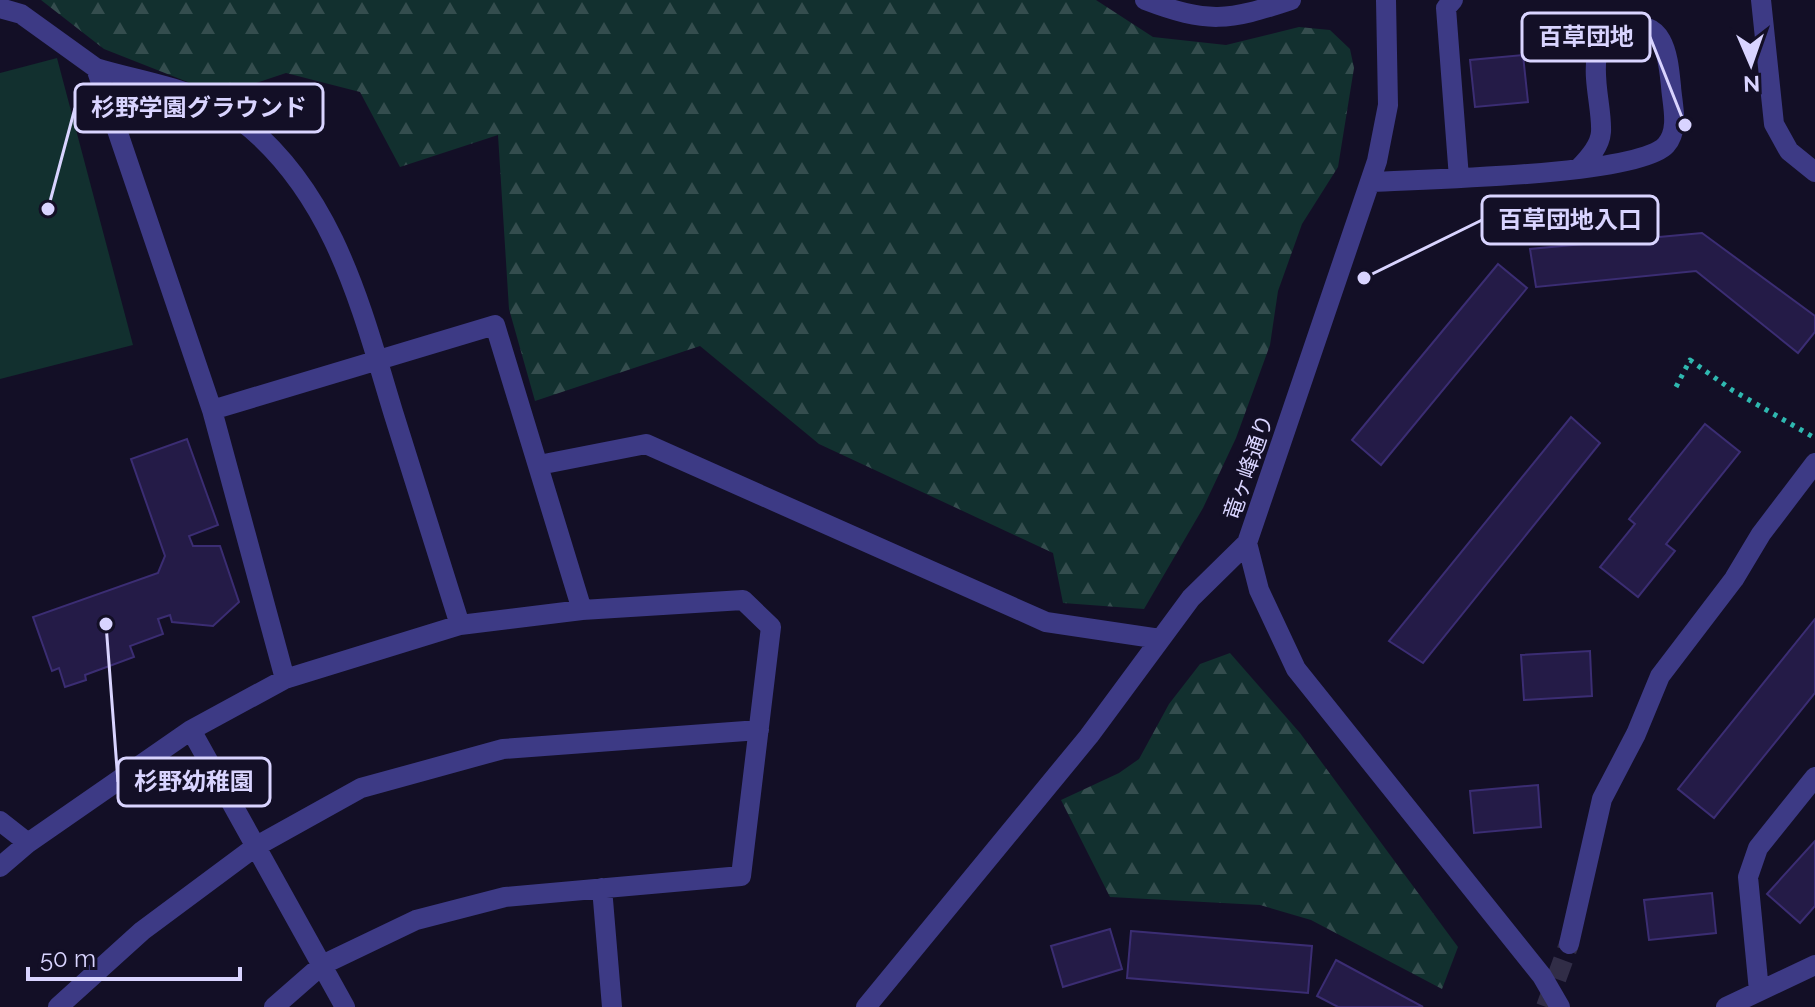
<svg xmlns="http://www.w3.org/2000/svg" width="1815" height="1007" viewBox="0 0 1815 1007" font-family="Raleway,'Noto Sans JP',sans-serif">
	<style>
		.forest { fill: url(#forest-firs) }
		.garden { fill: #12302f }
		.building { fill: #241b47; stroke: #3b2d73; stroke-width: 2 }
		.lines { fill: none; stroke-linecap: round; stroke-linejoin: round }
		.minor-tunnel { stroke: #312d47; stroke-width: 20; stroke-dasharray: 20 10; stroke-linecap: butt }
		.path { stroke: #2fb8b0; stroke-width: 5; stroke-dasharray: 4 6; stroke-linecap: butt }
		.minor { stroke: #3d3a85; stroke-width: 20 }
		.labels { text-anchor: middle; dominant-baseline: central; stroke-width: 6; stroke-linejoin: round; paint-order: stroke }
		.street-label { font-size: 22px; fill: #d9d4ff; stroke: #130f26 }
		.leader { fill: none; stroke: #d9d4ff; stroke-width: 3 }
		.callout-dot { fill: #d9d4ff; stroke: #130f26; stroke-width: 3 }
		.callout { fill: #130f26; stroke: #d9d4ff; stroke-width: 3 }
		.callout-label { font-size: 24px; text-anchor: middle; font-weight: bold; fill: #d9d4ff }
	</style>
	<defs>
		<pattern id="forest-firs" width="22" height="20" patternUnits="userSpaceOnUse" patternTransform="scale(2)"><rect width="22" height="20" fill="#12302f"/><path d="M5 1l3.5 6h-7zM16 11l3.5 6h-7z" fill="#344d4e"/></pattern>
	</defs>
	<rect width="100%" height="100%" fill="#130f26"/>
	<path class="forest" d="M41 0H1096L1153 37 1226 45 1299 27 1330 30 1350 49 1354 68 1338 167 1302 224 1278 291 1270 345 1236 438 1203 508 1144 609 1063 603 1053 553 819 444 700 346 535 401 509 309 498 135 400 167 360 92 286 73 256 83 254 116 213 92 104 49Z
		M1230 653 1300 733 1458 947 1442 989 1311 920 1260 905 1110 897 1061 800 1119 773 1139 759 1169 704 1200 664Z"/>
	<path class="garden" d="M57 58 133 345 0 379V73Z"/>
	<path class="building" d="M1523 55 1528 102 1475 107 1470 60Z
		M1702 233 1815 316V332L1798 353 1696 271 1536 287 1530 249Z
		M1498 264 1527 288 1381 465 1352 440Z
		M1571 417 1600 443 1423 663 1389 641Z
		M1705 424 1740 452 1666 544 1675 551 1638 597 1600 567 1635 524 1629 519Z
		M187 439 218 525 189 536 193 546H220L239 602 213 626 172 622 170 615 158 619 163 634 130 646 134 657 85 675 86 680 65 687 59 668 52 671 33 617 158 573 165 556 131 459Z
		M1815 619V693L1714 818 1678 789Z
		M1590 651 1592 696 1524 700 1521 655Z
		M1538 785 1541 827 1474 833 1470 791Z
		M1815 841V906L1800 923 1767 894Z
		M1712 893 1716 933 1649 940 1644 900Z
		M1110 929 1122 969 1063 987 1051 946Z
		M1131 931 1312 946 1308 993 1127 978Z
		M1336 960 1423 1007H1338L1317 996Z"/>
	<g class="lines">
		<path class="minor-tunnel" d="M1546 1007 1569 944"/>
		<path class="path" d="M1676 387 1690 360 1732 390 1815 438"/>
		<path class="minor" d="M1145 0C1208 24 1228 21 1291 0
			M1386 0 1388 105 1377 161 1247 543 1259 590 1296 669 1542 976 1560 1007
			M1453 0 1446 8 1459 178
			M1761 0 1774 124 1789 151 1815 172
			M0 8 21 14 96 68 212 410 285 679
			M96 68C142 82 200 89 239 119 334 192 361 307 394 415 416 485 438 555 460 625
			M1372 182C1422 179 1639 176 1666 145 1680 129 1672 104 1671 86 1668 57 1665 15 1622 29 1578 42 1603 99 1601 132 1600 146 1589 158 1579 168
			M212 410 495 325 582 610
			M539 465 646 444 1046 622 1160 639
			M191 730 345 1007
			M0 821 28 843
			M0 867 28 843 191 730 285 679 460 625 582 610 743 600 771 627 741 876 505 897 416 920 322 965 274 1007
			M602 888 612 1007
			M1569 944 1602 799 1636 734 1660 676 1734 579 1761 534 1815 463
			M1759 991 1748 877 1758 848 1815 777
			M58 1007 142 931 255 847 361 788 503 749 759 730
			M866 1007 1089 736 1191 598 1247 543
			M1726 1007 1815 965"/>
	</g>
	<g class="labels">
		<g class="street-label">
			<text transform="translate(1248 467) rotate(-71)">竜ヶ峰通り</text>
		</g>
	</g>
	<path class="leader" d="M1685 125L1650 37M48 209L75 108M1364 278L1482 220M106 624L118 782"/>
	<g class="callout-dot">
		<circle cx="1685" cy="125" r="8"/>
		<circle cx="48" cy="209" r="8"/>
		<circle cx="1364" cy="278" r="8"/>
		<circle cx="106" cy="624" r="8"/>
	</g>
	<g class="callout">
		<rect x="1522" y="13" width="128" height="48" rx="8"/>
		<rect x="75" y="84" width="248" height="48" rx="8"/>
		<rect x="1482" y="196" width="176" height="48" rx="8"/>
		<rect x="118" y="758" width="152" height="48" rx="8"/>
	</g>
	<g class="callout-label">
		<text x="1586" y="45">百草団地</text>
		<text x="199" y="116">杉野学園グラウンド</text>
		<text x="1570" y="228">百草団地入口</text>
		<text x="194" y="790">杉野幼稚園</text>
	</g>
	<g transform="translate(1751 64) rotate(178)" stroke="#130f26" stroke-width="6" paint-order="stroke">
	<path d="M0-6L14 30L0 20L-14 30Z" fill="#d9d4ff"/>
	<text y="-12" font-size="22" font-weight="bold" text-anchor="middle" fill="#d9d4ff">N</text>
	</g>
	<path d="M28 967v12h212v-12" fill="none" stroke="#d9d4ff" stroke-width="4"/>
	<text x="40" y="967" font-size="24" fill="#d9d4ff" stroke="#130f26" stroke-width="6" paint-order="stroke">50 m</text>
</svg>
